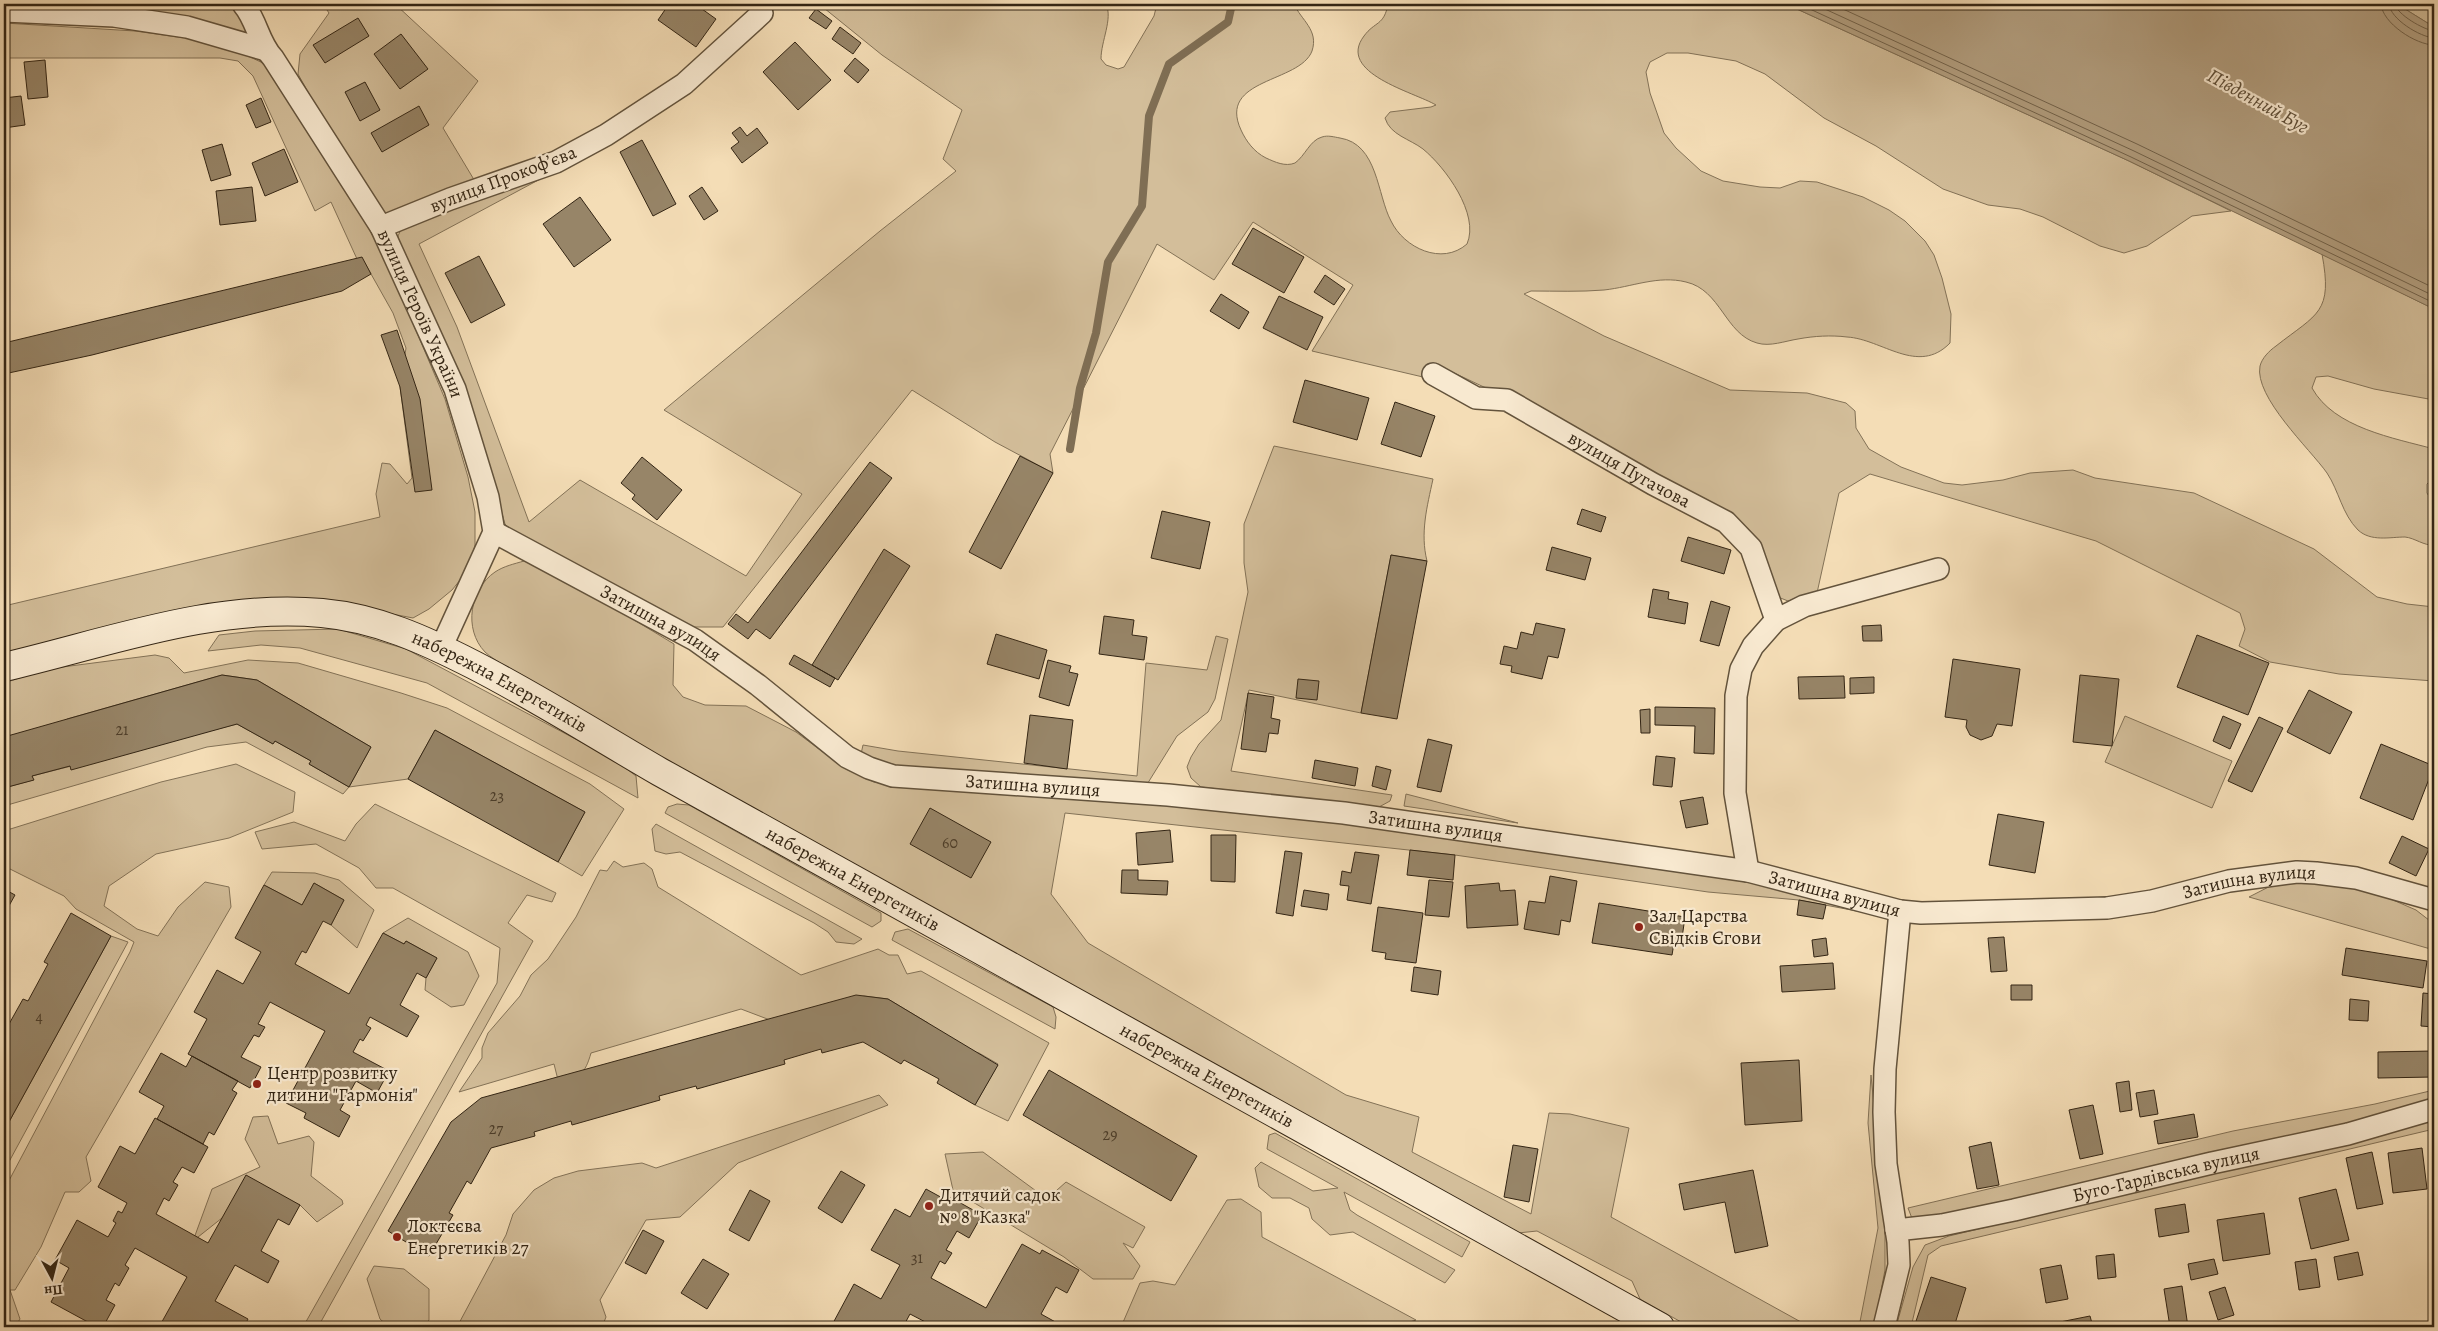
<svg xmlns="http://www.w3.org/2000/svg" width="2438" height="1331" viewBox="0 0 2438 1331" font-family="Alegreya,serif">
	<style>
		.green { fill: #d3be9a; stroke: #837257 }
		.water { fill: #b29e7f; stroke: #7f6e54 }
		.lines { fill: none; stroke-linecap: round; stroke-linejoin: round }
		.shore { stroke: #72624a; stroke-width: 1 }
		.stream { stroke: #7f6e54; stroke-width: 8 }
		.building { fill: #978568; stroke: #332514 }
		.street-casing { stroke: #63533c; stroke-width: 24 }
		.secondary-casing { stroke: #332514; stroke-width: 30 }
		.street { stroke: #f8e9d0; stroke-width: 21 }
		.secondary { stroke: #f8e9d0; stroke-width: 28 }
		.poi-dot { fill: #8f2418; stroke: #f8e9d0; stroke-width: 2 }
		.labels { text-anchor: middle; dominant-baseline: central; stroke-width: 4.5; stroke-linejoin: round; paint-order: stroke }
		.number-label { font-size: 16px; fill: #4c3d29 }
		.street-label { font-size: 19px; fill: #332514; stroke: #f8e9d0 }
		.poi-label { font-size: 19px; fill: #332514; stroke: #f8e9d0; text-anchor: start }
		.water-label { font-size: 20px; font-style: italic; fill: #5f4f39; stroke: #f8e9d0 }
	</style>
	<rect width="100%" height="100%" fill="#f4ddb6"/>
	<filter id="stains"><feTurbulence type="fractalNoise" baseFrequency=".004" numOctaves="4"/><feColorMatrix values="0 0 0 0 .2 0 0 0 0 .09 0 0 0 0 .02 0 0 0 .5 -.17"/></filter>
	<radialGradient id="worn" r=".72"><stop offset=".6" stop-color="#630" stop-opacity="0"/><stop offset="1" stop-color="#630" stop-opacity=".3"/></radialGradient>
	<path class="green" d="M100 4H234L254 38C204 23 152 8 100 4Z
		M323 4H395L478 81 443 128 476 183 386 219 340 150 298 74 300 54 329 13Z
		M819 4H1106C1113 19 1101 41 1101 59L1106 65 1118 69 1124 67 1154 16 1157 4H1294C1301 20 1319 30 1312 51 1300 83 1217 78 1241 130 1246 141 1254 152 1266 158 1275 162 1285 167 1295 163 1305 156 1310 140 1322 137 1328 135 1334 137 1340 138 1378 144 1377 195 1391 221 1404 248 1442 266 1467 244 1480 214 1445 167 1423 149 1410 139 1390 135 1385 118L1390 112 1431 107 1436 105C1414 92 1336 73 1364 36 1375 21 1384 26 1388 4H1786L2129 161 2231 211 2192 216 2147 246 2124 253 2100 246 2043 217 2020 209 1988 205 1943 189 1876 146 1824 118 1765 74 1736 61 1688 53H1667L1650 62 1646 72 1650 93 1664 133 1676 148 1701 171 1723 181 1760 187 1780 188 1800 181 1817 182 1863 197 1889 210 1905 221 1925 241 1934 255 1942 278 1951 314 1950 343C1918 376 1882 339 1847 337 1831 335 1814 336 1798 339 1785 341 1770 347 1757 343 1725 334 1721 290 1686 282 1658 275 1632 287 1604 290 1580 292 1556 291 1531 291L1524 294 1604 336 1730 390 1807 393 1846 403 1855 411 1856 428 1869 449 1901 467 1944 483 1962 485 2003 480 2030 473 2073 470 2095 478 2194 493 2314 549 2377 597 2407 604 2434 607V681L2339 674 2270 662 2239 646 2245 629 2240 613 2096 541 1870 474 1839 493 1817 593 1788 601 1778 597 1763 555 1537 412 1452 372 1440 381 1312 351 1353 285 1253 222 1214 280 1157 244 1050 454 1053 473 995 442 912 390 723 627H682L512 531 505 524 478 430 400 251 398 236 404 223 572 162 419 244 457 327 529 522 580 480 746 576 802 494 664 410 880 231 956 171 943 159 962 110 882 55Z
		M2397 4H2434V27Z
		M4 23 135 31 220 43 263 63 287 95 382 250 445 399 468 477 475 512V545L469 569 452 590 429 609 413 618 387 613 184 612 61 638 4 654V606L380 517 376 494 382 463 390 464 407 484 412 478 400 387 406 348 393 313 362 258 357 259 331 202 315 211 253 76 238 61 220 58H4Z
		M2322 254 2434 309V400L2374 389 2328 376 2316 377 2312 388C2334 428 2394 438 2434 449V477L2427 484V493L2434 505V545C2424 546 2415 538 2405 537 2390 537 2371 542 2358 530 2342 514 2339 491 2327 473 2310 449 2254 397 2260 366 2262 358 2269 351 2276 346 2318 313 2333 313 2322 254Z
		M1274 446 1433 479C1427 507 1420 533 1427 561L1391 555 1361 713 1249 690 1231 771 1392 795 1390 801 1379 807 1201 787 1191 778 1187 767 1191 757 1199 744 1221 720 1248 592 1244 563V524Z
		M524 561 532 563 626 615 674 644 673 685 683 697 705 705 746 706 796 732 846 769 874 782 904 787 957 791 1274 806 1714 874 1842 904 1867 913 1799 900 1708 892 1455 855 1065 813 1051 894 1088 943 1346 1095 1419 1117 1412 1152 1531 1214 1549 1113 1570 1114 1629 1128 1611 1217 1810 1327H1690L1640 1299 1632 1281 1537 1231 1518 1233 695 779 504 666C498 661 490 657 485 652 463 629 470 589 495 572 504 566 514 564 524 561Z
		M338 629 406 649 615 760 636 776 638 798 427 683 300 648 261 645 208 651 219 635 255 631Z
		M1216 636 1228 639 1215 699 1208 712 1177 736 1146 786 886 766 861 754 863 745 898 751 1137 776 1146 663 1207 670Z
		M155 655 169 658 184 673 248 660 298 663 401 693 447 708 590 784 624 809 582 876 558 862 585 812 435 730 408 779 349 787 343 794 246 742 207 747 4 806V788L33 780 32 776 237 724 273 744 275 741 311 761 309 764 349 787 371 747 257 680 222 675 67 719 64 726 4 737V683L47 669Z
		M2125 716 2232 761 2212 808 2105 762Z
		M236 764 295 792 293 812 229 838 156 854 109 886 104 906 137 929 158 936 178 907 205 882 229 887 231 907 86 1157 91 1181 79 1192H65L41 1247 15 1290H10L20 1319 15 1327 4 1325V1190L130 952 134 942 76 909 64 896 4 866V831L161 782Z
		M1406 794 1518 823 1404 806Z
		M375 804 556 893 552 902 527 895 508 923 533 941 318 1327H303L497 983 500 948 393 888H376L359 868 316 844 262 849 255 832 294 822 345 841 356 824Z
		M677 804 689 805 881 913V921L872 927 665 813 668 807Z
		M656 824 862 939 854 944 836 942 828 932 814 923 680 852 666 854 655 851 652 829Z
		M614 861 623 867 644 863 652 869 658 887 801 975 878 949 889 955H898L907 974 921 971 1049 1043 1008 1121 975 1105 998 1064 979 1053 953 1052 928 1023 888 999 864 996 770 1020 741 1009 591 1053C585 1074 580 1078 558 1080L554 1064 459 1092 482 1058V1048L488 1033 520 996 531 975 548 959 576 917 600 870 607 871Z
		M272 872 315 873 339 880 374 910 357 948 331 925 344 900 314 883 302 905 264 885Z
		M2290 876 2347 880 2416 910 2434 924V950L2249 897Z
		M408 918 468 952 479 976 464 1005 451 1007 425 990 426 978 437 958 406 941 404 944 383 933Z
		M908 929 1053 1007 1056 1017 1055 1029 892 940 895 932Z
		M111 936 128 942 4 1171V1131Z
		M1871 1075 1885 1223V1270L1874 1327H1859L1878 1228 1868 1123Z
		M2434 1090V1099L2408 1109 2009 1204 1913 1221 1908 1208 2233 1131 2375 1104Z
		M879 1095 888 1105 738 1163 680 1217 646 1220 600 1300 606 1317 602 1327H457L506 1235 513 1214 534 1190 554 1178 578 1171 642 1163 656 1168Z
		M268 1116 278 1144 309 1136 314 1142 311 1176 342 1200 343 1204 317 1222 300 1205 251 1195 193 1241 212 1189 260 1167 245 1139 253 1117Z
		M2434 1117V1129L1941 1246 1928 1255 1911 1327H1896L1913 1267 1925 1245 1949 1236 2388 1131Z
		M1275 1133 1470 1242 1462 1257 1344 1192 1350 1210 1357 1215 1455 1270 1445 1283 1353 1232 1330 1235 1312 1219 1309 1208 1290 1198H1272L1259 1187 1255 1168 1261 1162 1313 1191 1338 1188 1267 1149 1269 1135Z
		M983 1152 1047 1199 1066 1182 1145 1227 1133 1248 1123 1243 1140 1266 1133 1279H1093L1064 1257 953 1190 945 1154Z
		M1241 1199 1261 1212 1262 1237 1416 1320 1394 1327H1121L1140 1283 1153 1281 1175 1285 1227 1200Z
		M374 1266 404 1269 429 1289V1320L424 1327H389L380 1319 367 1279Z"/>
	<path class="water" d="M1786 4H2397L2434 27V309L2129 161Z"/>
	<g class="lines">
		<path class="shore" d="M1799 4 2131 157 2434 303
			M1814 4 2134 151 2434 296
			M1832 4 2137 144 2434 288
			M2381 4C2382 23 2416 45 2434 45
			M2389 4C2390 19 2420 37 2434 38
			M2395 4C2396 14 2424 30 2434 31"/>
		<path class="stream" d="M1070 449 1080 388 1096 333 1108 262 1142 206 1149 116 1169 64 1228 22 1232 4"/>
	</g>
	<path class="building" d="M669 4H695L716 19 696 47 658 20Z
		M816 9 832 21 826 29 809 18Z
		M358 18 369 36 325 63 313 45Z
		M840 27 861 43 853 54 832 39Z
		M401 34 428 69 400 89 374 54Z
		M795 42 831 80 798 110 763 72Z
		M855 58 869 70 858 83 844 71Z
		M45 60 48 97 28 99 24 62Z
		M365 82 380 110 360 121 345 92Z
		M21 96 25 125 4 128V98Z
		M261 98 271 122 256 128 246 105Z
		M419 106 429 125 382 152 371 133Z
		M740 127 747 136 757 128 768 143 742 163 731 148 739 142 732 133Z
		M642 140 676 204 653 216 620 152Z
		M222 144 231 175 211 181 202 150Z
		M284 149 298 182 265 196 252 163Z
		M252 187 256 221 220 225 216 191Z
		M702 187 718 211 704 220 689 196Z
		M580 197 611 240 574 267 543 224Z
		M1253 228 1304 257 1284 293 1232 264Z
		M479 256 505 305 471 323 445 273Z
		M362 257 371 274 342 291 92 355 4 374V343Z
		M1325 275 1345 289 1334 305 1314 292Z
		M1221 294 1249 312 1239 329 1210 311Z
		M1279 296 1323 317 1307 350 1263 328Z
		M397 330 420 399 432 490 415 492 400 387 381 335Z
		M1305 380 1369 398 1357 440 1293 422Z
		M1395 402 1435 416 1421 457 1381 444Z
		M1020 456 1053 473 1001 569 969 552Z
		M642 457 682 490 657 520 632 499 635 495 621 483Z
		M870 462 892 478 770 639 756 629 748 639 728 624 736 614 748 623Z
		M1582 509 1606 517 1601 532 1577 524Z
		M1162 511 1210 522 1200 569 1151 558Z
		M1688 537 1731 550 1724 574 1681 561Z
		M1552 547 1591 558 1585 580 1546 570Z
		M884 549 910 566 838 680 812 665Z
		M1391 555 1427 561 1397 719 1361 713Z
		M1653 589 1669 592 1668 599 1688 603 1685 624 1648 617Z
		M1711 601 1730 607 1719 646 1700 641Z
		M1104 616 1134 620 1132 635 1147 637 1144 660 1099 654Z
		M1536 623 1565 629 1558 658 1548 656 1542 679 1511 672 1512 666 1500 664 1504 646 1517 649 1521 632 1533 635Z
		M1881 625 1882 641H1863L1862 626Z
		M996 634 1047 650 1039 679 987 664Z
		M2197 635 2269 663 2248 715 2177 687Z
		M794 655 835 678 830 687 789 664Z
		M1953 659 2020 669 2012 726 1997 724 1992 736 1981 740 1970 735 1966 727 1967 720 1945 717Z
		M1048 660 1071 666 1069 672 1078 674 1069 706 1039 697Z
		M222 675 257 680 371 747 349 787 309 764 311 761 275 741 273 744 237 724 71 770 70 766 32 776 34 780 4 788V737Z
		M2080 675 2119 679 2112 746 2073 742Z
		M1844 676 1845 698 1799 699 1798 677Z
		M1874 677V693L1850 694V678Z
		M1298 679 1319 681 1317 700 1296 698Z
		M2309 690 2352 712 2330 754 2287 732Z
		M1248 693 1274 697 1271 718 1280 720 1278 734 1269 733 1266 752 1241 749Z
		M1655 707 1715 708 1714 754 1694 753 1695 726 1655 725Z
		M1650 709V733H1641L1640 710Z
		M1030 715 1073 720 1067 769 1024 763Z
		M2223 716 2241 724 2230 749 2213 741Z
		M2259 717 2283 728 2252 792 2228 781Z
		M435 730 585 812 558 862 408 779Z
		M1428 739 1452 745 1441 792 1417 787Z
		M2381 744 2434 766 2413 820 2360 798Z
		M1656 756 1675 758 1672 787 1653 785Z
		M1315 760 1358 768 1355 786 1312 778Z
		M1376 766 1391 770 1386 790 1372 786Z
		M1703 797 1708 824 1686 828 1680 801Z
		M930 808 991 842 971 878 910 844Z
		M1998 814 2044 822 2035 873 1989 865Z
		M1170 830 1173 862 1138 865 1136 833Z
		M1211 835H1236L1235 882 1211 881Z
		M2402 836 2429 849 2416 876 2389 863Z
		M1410 850 1455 855 1453 880 1407 875Z
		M1285 851 1302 853 1293 916 1276 913Z
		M1355 852 1379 855 1371 904 1347 900 1349 886 1340 885 1342 871 1351 873Z
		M1122 870H1138V880L1168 881 1167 895 1121 893Z
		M1550 876 1577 881 1570 922 1561 920 1559 935 1524 929 1529 901 1545 903Z
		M1429 880 1453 882 1449 917 1425 915Z
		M314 883 344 900 331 925 323 921 306 953 302 951 295 964 349 994 383 933 404 944 406 941 437 958 426 978 417 973 400 1005 419 1016 407 1037 370 1017 366 1025 371 1028 363 1041 360 1039 353 1052 389 1071 377 1093 356 1081 340 1110 350 1116 339 1137 304 1118 306 1113 286 1103 325 1031 270 1002 258 1024 265 1027 259 1037 254 1035 241 1057 261 1067 250 1088 188 1054 207 1019 194 1012 217 970 243 984 261 952 235 938 264 885 302 905Z
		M1499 883 1500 891 1515 890 1518 925 1467 928 1465 886Z
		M4 889 15 895 5 913 4 912Z
		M1304 890 1329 894 1327 910 1301 906Z
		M1799 900 1826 905 1823 919 1797 915Z
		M1599 903 1685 917 1682 938 1675 937 1672 955 1592 943Z
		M1378 907 1423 913 1416 963 1385 959 1386 953 1372 951Z
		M71 913 111 936 4 1131V1033L23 999 28 1001 48 964 44 962Z
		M2004 937 2007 971 1991 972 1988 938Z
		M1826 938 1828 955 1814 957 1812 940Z
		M2346 948 2427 961 2423 988 2342 975Z
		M1833 963 1835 989 1782 992 1780 966Z
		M1414 967 1441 971 1438 995 1411 991Z
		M2011 985H2032V1000H2011Z
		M2423 993 2434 994V1027L2421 1026Z
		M856 995 888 999 998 1065 975 1105 937 1083 939 1079 904 1060 901 1064 863 1042 822 1053 821 1049 784 1060 785 1064 697 1089 696 1086 659 1096 660 1100 572 1125 571 1121 534 1132 535 1136 491 1148 471 1184 467 1181 449 1213 453 1215 429 1256 388 1231 451 1122 481 1098Z
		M2350 999 2369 1001 2368 1021 2349 1020Z
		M2433 1051V1077L2378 1078V1052Z
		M161 1053 186 1067 192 1056 238 1081 232 1090 237 1093 214 1135 209 1132 203 1144 157 1119 164 1106 139 1092Z
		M1799 1060 1802 1121 1745 1125 1741 1063Z
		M1049 1070 1197 1156 1171 1201 1023 1115Z
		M2129 1081 2132 1110 2120 1112 2116 1083Z
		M2154 1090 2158 1114 2140 1117 2136 1093Z
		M2093 1105 2103 1154 2080 1159 2069 1110Z
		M2194 1114 2198 1137 2158 1144 2154 1121Z
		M155 1118 208 1147 194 1173 182 1167 173 1182 178 1185 169 1201 164 1198 156 1214 208 1243 246 1175 300 1205 289 1225 278 1219 261 1251 279 1261 268 1283 235 1265 215 1301 248 1319 244 1327H159L187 1277 135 1248 125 1265 129 1268 119 1286 115 1283 106 1300 115 1305 103 1327H97L51 1302 69 1268 55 1260 77 1220 108 1237 116 1223 113 1221 118 1211 122 1213 127 1203 98 1187 120 1146 135 1154Z
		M1991 1142 1999 1185 1977 1189 1969 1147Z
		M1513 1145 1538 1149 1529 1202 1504 1197Z
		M2422 1148 2427 1189 2393 1193 2388 1153Z
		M2372 1152 2383 1204 2357 1209 2346 1158Z
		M1753 1170 1768 1246 1735 1253 1725 1202 1684 1210 1679 1184Z
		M841 1171 865 1185 842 1223 818 1208Z
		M926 1189 946 1200 948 1196 982 1215 969 1238 957 1231 946 1250 952 1253 945 1264 940 1261 931 1278 986 1308 1022 1244 1040 1254 1042 1250 1079 1270 1067 1293 1056 1287 1041 1314 1059 1324 1057 1327H935L910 1314 903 1327H837L832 1325 854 1284 881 1299 900 1265 871 1250 895 1209 910 1217Z
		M2336 1189 2349 1240 2311 1249 2299 1198Z
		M750 1190 770 1201 749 1241 729 1230Z
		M2185 1204 2189 1232 2159 1237 2155 1209Z
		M2264 1213 2270 1254 2223 1261 2217 1220Z
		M643 1230 664 1241 646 1274 625 1263Z
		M2358 1252 2363 1275 2338 1280 2334 1257Z
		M2114 1254 2116 1277 2098 1279 2096 1256Z
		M703 1259 729 1274 707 1309 681 1293Z
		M2214 1259 2218 1274 2191 1280 2188 1264Z
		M2316 1259 2320 1287 2299 1290 2295 1262Z
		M2061 1265 2068 1299 2046 1303 2040 1269Z
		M1931 1277 1966 1288 1954 1327H1914Z
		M2182 1286 2188 1327H2170L2164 1289Z
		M2225 1287 2234 1315 2218 1320 2209 1292Z
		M2090 1316 2093 1327H2056L2055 1323Z"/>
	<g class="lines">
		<g class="street-casing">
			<g id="street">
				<path id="s1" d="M243 4C257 20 258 42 273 58L381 227 455 389 488 497 494 532 441 648"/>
				<path d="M4 11 114 16 187 27 266 50"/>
				<path d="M381 227 450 199 556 162 606 135 684 84 762 13"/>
				<path id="s2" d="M1433 374 1476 398 1507 400 1653 484 1726 522 1751 548 1776 620"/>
				<path id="s3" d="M494 532 695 640 758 685 847 757 869 768 893 776 1168 795 1344 813 1748 871 1900 911 1921 913 2107 908 2152 901 2229 881 2297 872 2316 873 2356 878 2434 900"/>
				<path d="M1748 871 1735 793 1736 696 1741 669 1753 646 1776 620 1804 606 1938 569"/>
				<path id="s4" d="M1896 1230 1942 1225 2014 1210 2212 1163 2348 1134 2434 1109"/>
				<path d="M1884 1327 1899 1265 1898 1242 1886 1164 1884 1112 1885 1069 1900 911"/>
			</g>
		</g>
		<g class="secondary-casing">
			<g id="secondary">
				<path id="s5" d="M4 667C107 643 213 603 322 613 377 618 425 640 474 665 538 698 598 736 660 772L1660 1327"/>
			</g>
		</g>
		<use href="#street" class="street"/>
		<use href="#secondary" class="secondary"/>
	</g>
	<g class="poi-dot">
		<circle cx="1639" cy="927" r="5"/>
		<circle cx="257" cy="1084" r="5"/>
		<circle cx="929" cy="1206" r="5"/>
		<circle cx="397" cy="1237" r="5"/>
	</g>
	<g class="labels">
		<g class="number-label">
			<text x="122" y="730">21</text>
			<text x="497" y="796">23</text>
			<text x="950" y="843">60</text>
			<text x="39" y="1017">4</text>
			<text x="496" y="1129">27</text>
			<text x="1110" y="1135">29</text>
			<text x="917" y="1258">31</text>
		</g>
		<g class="street-label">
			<text transform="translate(503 179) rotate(-21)">вулиця Прокофʼєва</text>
			<text stroke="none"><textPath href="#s1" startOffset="358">вулиця Героїв України</textPath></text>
			<text stroke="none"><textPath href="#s2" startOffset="221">вулиця Пугачова</textPath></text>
			<text stroke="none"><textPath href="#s3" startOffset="190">Затишна вулиця</textPath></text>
			<text stroke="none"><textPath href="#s5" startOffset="516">набережна Енергетиків</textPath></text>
			<text stroke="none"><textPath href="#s3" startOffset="610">Затишна вулиця</textPath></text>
			<text stroke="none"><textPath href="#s3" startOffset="1015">Затишна вулиця</textPath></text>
			<text stroke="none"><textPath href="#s5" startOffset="921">набережна Енергетиків</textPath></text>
			<text stroke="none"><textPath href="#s3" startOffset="1840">Затишна вулиця</textPath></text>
			<text stroke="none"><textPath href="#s3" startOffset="1420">Затишна вулиця</textPath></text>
			<text stroke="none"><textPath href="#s5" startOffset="1326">набережна Енергетиків</textPath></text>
			<text stroke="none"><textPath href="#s4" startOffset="276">Буго-Гардівська вулиця</textPath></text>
		</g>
		<g class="poi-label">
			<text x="1649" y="916">Зал Царства<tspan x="1649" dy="22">Свідків Єгови</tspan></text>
			<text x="267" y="1073">Центр розвитку<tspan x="267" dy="22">дитини "Гармонія"</tspan></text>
			<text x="939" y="1195">Дитячий садок<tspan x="939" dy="22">№ 8 "Казка"</tspan></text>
			<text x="407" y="1226">Локтєєва<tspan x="407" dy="22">Енергетиків 27</tspan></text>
		</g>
		<g class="water-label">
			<text transform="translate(2258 101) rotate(29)">Південний Буг</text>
		</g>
	</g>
	<rect width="2438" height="1331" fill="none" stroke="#f4ddb6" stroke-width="20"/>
	<rect x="5" y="5" width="2428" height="1321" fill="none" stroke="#332514" stroke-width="2.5"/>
	<rect x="10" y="10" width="2418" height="1311" fill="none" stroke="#332514"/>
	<g transform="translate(52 1278) rotate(173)" stroke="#f8e9d0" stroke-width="4" paint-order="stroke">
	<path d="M0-4L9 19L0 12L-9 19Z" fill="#332514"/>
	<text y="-8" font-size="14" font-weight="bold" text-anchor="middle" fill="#332514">Пн</text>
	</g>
	<rect width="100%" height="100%" filter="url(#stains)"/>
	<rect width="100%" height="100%" fill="url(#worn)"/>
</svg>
